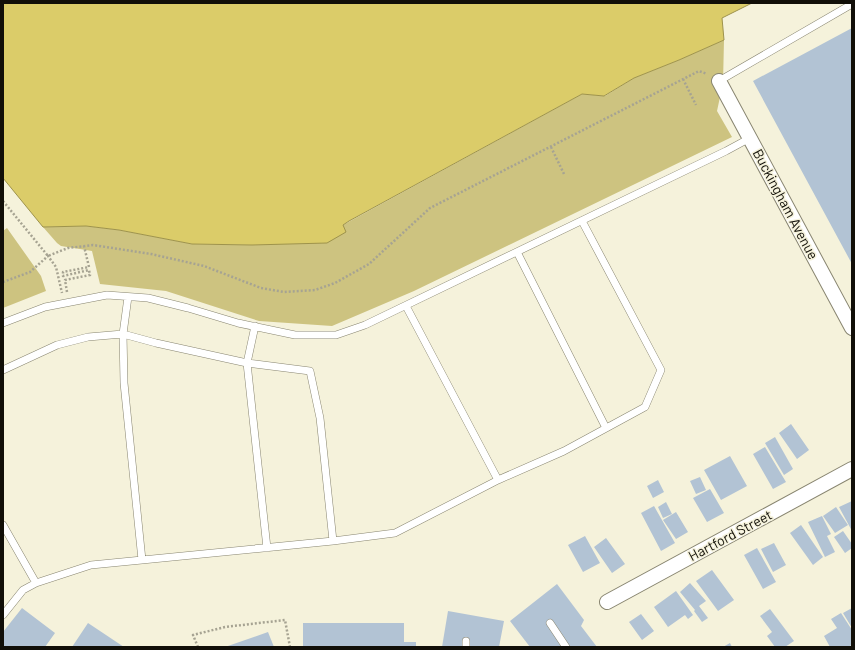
<svg xmlns="http://www.w3.org/2000/svg" width="855" height="650" viewBox="0 0 855 650" font-family="Barlow,sans-serif">
	<style>
		.green { fill: #cdc380 }
		.water { fill: #dbcc69; stroke: #9e934c }
		.building { fill: #b2c3d4 }
		.lines { fill: none; stroke-linecap: round; stroke-linejoin: round }
		.lane-casing { stroke: #888570; stroke-width: 8 }
		.street-casing { stroke: #888570; stroke-width: 16 }
		.path { stroke: #a6a392; stroke-width: 2.5; stroke-dasharray: 2 2; stroke-linecap: butt }
		.lane { stroke: #fff; stroke-width: 7 }
		.street { stroke: #fff; stroke-width: 14 }
		.labels { text-anchor: middle; dominant-baseline: central; stroke-width: 3; stroke-linejoin: round; paint-order: stroke }
		.street-label { font-size: 14px; fill: #110f08; stroke: #f5f2db }
	</style>
	<rect width="100%" height="100%" fill="#f5f2db"/>
	<path class="green" d="M724 40 723 83 717 111 732 137 414 291 332 326 259 321 166 291 100 284 92 251 61 246 57 243 43 227 86 226 119 230 192 244 252 245 343 225 582 94 605 96 634 78 679 60Z
		M7 228 41 276 46 291 3 308V231Z"/>
	<path class="water" d="M3 3H752L722 18 724 40 679 60 634 78 604 96 582 94 349 221 343 225 346 232 327 243 252 245 192 244 119 230 86 226 43 227 3 178Z"/>
	<path class="building" d="M852 28V264L753 81Z
		M791 424 809 450 797 459 779 433Z
		M775 437 793 469 784 475 765 443Z
		M765 447 786 482 773 489 753 454Z
		M730 456 747 486 721 500 704 470Z
		M700 477 706 490 696 494 690 481Z
		M658 480 664 492 653 498 647 486Z
		M710 489 724 513 707 522 693 498Z
		M852 501V531L839 507Z
		M666 502 672 514 663 518 658 507Z
		M654 506 675 543 661 551 641 513Z
		M836 507 848 525 835 533 823 516Z
		M676 512 688 532 676 539 663 520Z
		M822 516 831 534 827 536 835 552 825 557 808 522Z
		M801 525 823 557 813 565 790 533Z
		M843 531 852 544V548L845 553 834 537Z
		M585 536 600 563 583 572 568 545Z
		M606 538 625 564 612 573 594 547Z
		M774 543 786 565 773 572 761 549Z
		M757 548 776 582 763 589 744 555Z
		M712 570 734 600 718 611 696 581Z
		M690 583 706 601 699 606 708 618 702 622 694 611 695 610 680 592Z
		M557 584 584 620 581 626 597 647H530L510 621Z
		M676 591 693 615 688 619 685 615 668 627 654 607Z
		M22 608 55 633 45 647H3V632Z
		M852 608V628L843 613Z
		M770 609 794 641 785 647H775L767 636 772 632 760 616Z
		M448 611 504 621 499 647H442Z
		M841 613 852 630V645L848 647H830L824 636 837 628 831 619Z
		M641 614 654 631 642 640 629 622Z
		M88 623 124 647H72Z
		M303 623H404V642H416V647H303Z
		M268 632 274 647H225Z
		M730 643 732 647H723Z"/>
	<g class="lines">
		<g class="lane-casing">
			<path id="lane" d="M719 81 852 4
				M517 252 606 428
				M128 297 123 334 156 343 247 363 310 371 320 418 333 541 142 560
				M406 306 498 480
				M3 323 45 307 107 295 148 298 188 308 238 323 295 335H336L365 325 726 151 750 138
				M255 326 247 363 267 548
				M3 370 57 345 88 337 123 334 124 383 142 560 91 565 36 583 23 590 3 615
				M3 525 36 583
				M333 541 395 533 498 480 564 451 645 407 661 370 582 221
				M550 623 566 647
				M466 647V641"/>
		</g>
		<g class="street-casing">
			<path id="street" d="M719 81 852 328
				M607 602 852 469"/>
		</g>
		<path class="path" d="M683 79 696 105
			M551 147 564 174
			M3 201 48 256 68 248 93 245 151 254 204 266 261 288 284 292 315 290 335 283 369 264 430 208 699 71 707 74
			M3 282 30 272 48 256 56 267 62 293
			M67 292 65 280 90 275 89 270 63 276V272L89 267 84 246
			M198 647 193 635 225 627 285 620 290 647"/>
		<use href="#lane" class="lane"/>
		<use href="#street" class="street"/>
	</g>
	<g class="labels">
		<g class="street-label">
			<text transform="translate(786 204) rotate(62)">Buckingham Avenue</text>
			<text transform="translate(730 535) rotate(-28)">Hartford Street</text>
		</g>
	</g>
	<rect width="855" height="650" fill="none" stroke="#110f08" stroke-width="8"/>
</svg>
